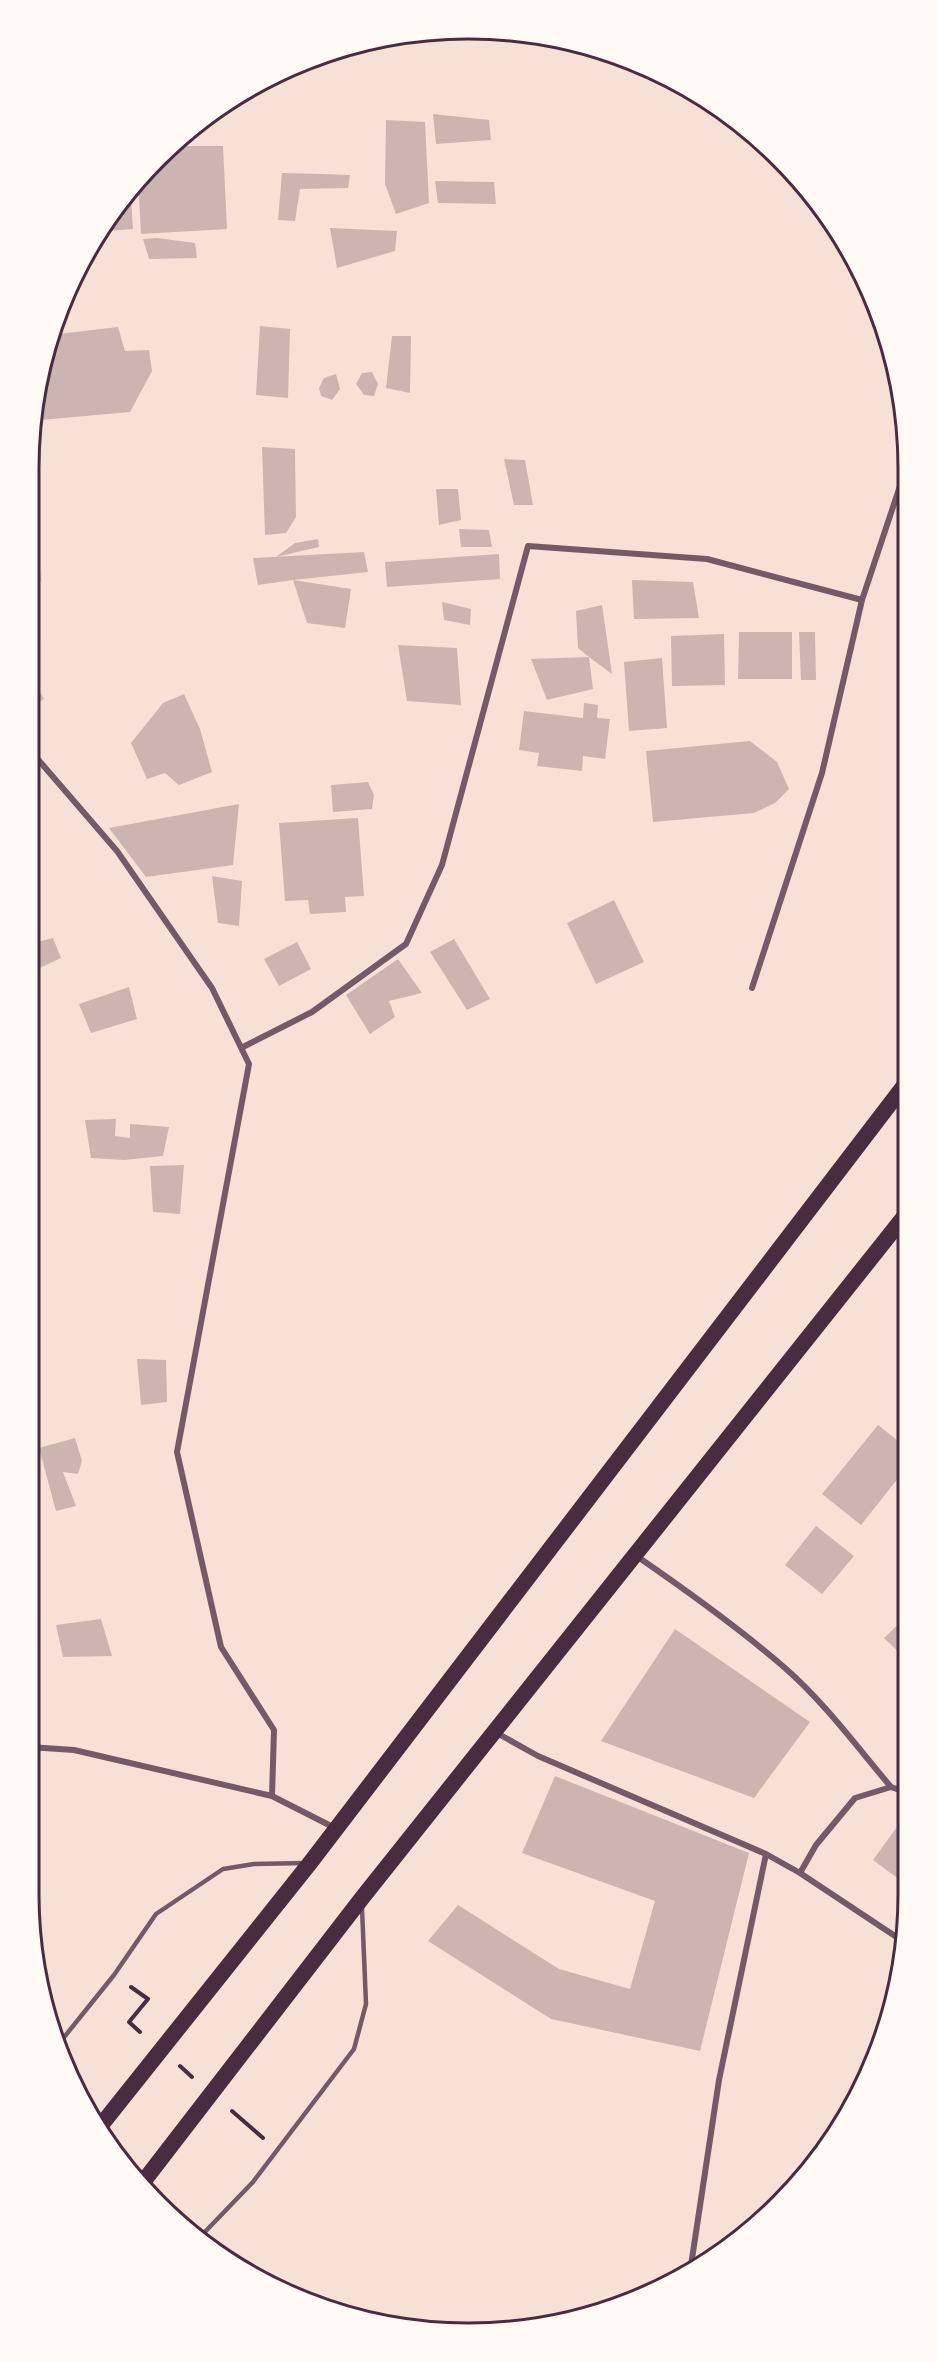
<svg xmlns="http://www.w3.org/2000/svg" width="937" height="2362" viewBox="0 0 937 2362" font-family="Quicksand,sans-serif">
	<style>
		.building { fill: #ccb4b1 }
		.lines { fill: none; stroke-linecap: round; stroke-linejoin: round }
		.path { stroke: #4a2c40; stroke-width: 4 }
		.service { stroke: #755966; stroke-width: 4.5 }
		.minor { stroke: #755966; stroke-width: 6 }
		.trunk { stroke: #4a2c40; stroke-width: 16 }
		.rim { fill: none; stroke: #4a2c40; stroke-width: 3 }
	</style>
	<rect width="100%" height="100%" fill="#f7e1d7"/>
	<path class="building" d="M433 114 489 120 491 140 436 144Z
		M386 120 425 122 429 203 396 214 385 184Z
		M172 146H223L227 229 141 234 138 178Z
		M282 173 323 174 350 175 348 188 300 189 295 221 278 220Z
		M435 181 494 182 496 204 438 203Z
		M131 199 133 229 108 231 110 217 122 200Z
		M330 228 397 231 395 251 337 268Z
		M157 238 195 243 197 258 149 259 143 239Z
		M260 326 290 329 288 398 256 395Z
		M118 327 125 351 149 350 152 371 130 412 41 420 42 385 50 335Z
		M392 336H411L410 393 386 388Z
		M372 372 378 384 374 396 364 395 356 384 362 373Z
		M336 374 340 389 332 400 321 396 319 388 324 378Z
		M262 447 295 449 296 517 286 533 265 535Z
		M504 459 525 460 533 505H514Z
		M436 489H458L461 520 439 525Z
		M459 529 489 530 492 547H461Z
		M38 536 41 581 29 585V537Z
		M318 539 319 547 276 557 295 543Z
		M364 552 368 572 293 580 351 589 345 628 307 623 293 580 258 585 253 558Z
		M499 554 500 579 387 587 385 562Z
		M632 580 693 582 699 618 634 619Z
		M442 602 471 609 470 625 444 620Z
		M602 605 612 674 589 657 593 689 547 700 531 659 589 657 578 648 576 611Z
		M739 632H792V679H738Z
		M799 632H815L816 680H801Z
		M724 634 725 685 672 686 671 636Z
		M398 645 457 648 461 705 407 701Z
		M662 658 667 728 629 731 624 662Z
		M29 674 44 699 29 707Z
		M184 694 200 729 212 772 179 785 165 773 147 779 131 743 163 703Z
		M584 703 598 705 597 718 610 719 605 759 583 756 582 771 537 766 539 753 519 750 524 711 583 718Z
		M903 723 905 724 906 759 899 757Z
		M750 741 777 762 789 789 775 803 754 813 653 822 646 751Z
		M368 782 374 795 372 809 333 812 331 785Z
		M239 804 233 865 146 877 109 828Z
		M358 818 364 896 345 897 346 912 310 914 308 900 285 901 279 823Z
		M212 876 242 881 239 926 218 923Z
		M614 900 644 962 596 984 567 923Z
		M53 938 61 958 29 973V944Z
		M454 939 490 999 467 1010 430 952Z
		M297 942 311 969 279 986 264 959Z
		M398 959 422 993 389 1001 395 1017 370 1034 346 995Z
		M129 987 137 1019 91 1033 79 1004Z
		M116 1119 115 1136 130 1138V1124L169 1127 163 1156 124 1160 91 1158 85 1120Z
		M184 1165 180 1214 153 1212 150 1166Z
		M137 1359 166 1360 167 1402 141 1405Z
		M907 1390V1406L899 1400Z
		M878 1425 907 1448V1467L861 1525 822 1494Z
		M75 1438 82 1461 78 1474 63 1472 76 1506 56 1511 39 1448Z
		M816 1526 854 1556 822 1594 785 1565Z
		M908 1615V1661L884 1638Z
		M101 1619 112 1656 63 1657 56 1625Z
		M675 1629 810 1722 754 1798 601 1741Z
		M31 1633 38 1665H29V1634Z
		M555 1776 749 1853 700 2051 551 2019 428 1941 458 1905 559 1969 630 1989 655 1901 522 1853Z
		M902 1820 908 1824V1886L873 1860Z"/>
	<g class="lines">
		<path class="path" d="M131 1987 148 1999 129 2022 140 2032
			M180 2066 192 2077
			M232 2111 263 2138"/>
		<path class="service" d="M57 2046 114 1975 156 1914 223 1869 254 1864 305 1863
			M201 2236 253 2182 354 2049 366 2004 362 1908"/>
		<path class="minor" d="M29 749 117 851 212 988 249 1064 177 1452 221 1647 274 1730 272 1796 335 1828
			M752 988 822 773 862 600 905 471
			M241 1048 312 1012 406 944 442 865 528 546 707 559 862 600
			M635 1555C686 1590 738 1627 785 1668 824 1702 857 1747 891 1787
			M495 1732 538 1756 766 1854 800 1873 901 1940
			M29 1747 74 1750 272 1796
			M800 1873 816 1845 855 1798 891 1787 908 1793
			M690 2272 719 2080 766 1854"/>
		<path class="trunk" d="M98 2129 310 1863 906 1083
			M140 2186 362 1898 907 1213"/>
	</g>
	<path d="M0 0H937V2362H0ZM468 39H469A429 429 0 0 1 898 468V1894A429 429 0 0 1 469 2323H468A429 429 0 0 1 39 1894V468A429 429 0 0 1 468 39Z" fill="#fffaf5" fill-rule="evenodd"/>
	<path class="rim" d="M468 39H469A429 429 0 0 1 898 468V1894A429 429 0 0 1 469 2323H468A429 429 0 0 1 39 1894V468A429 429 0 0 1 468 39Z"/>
</svg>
